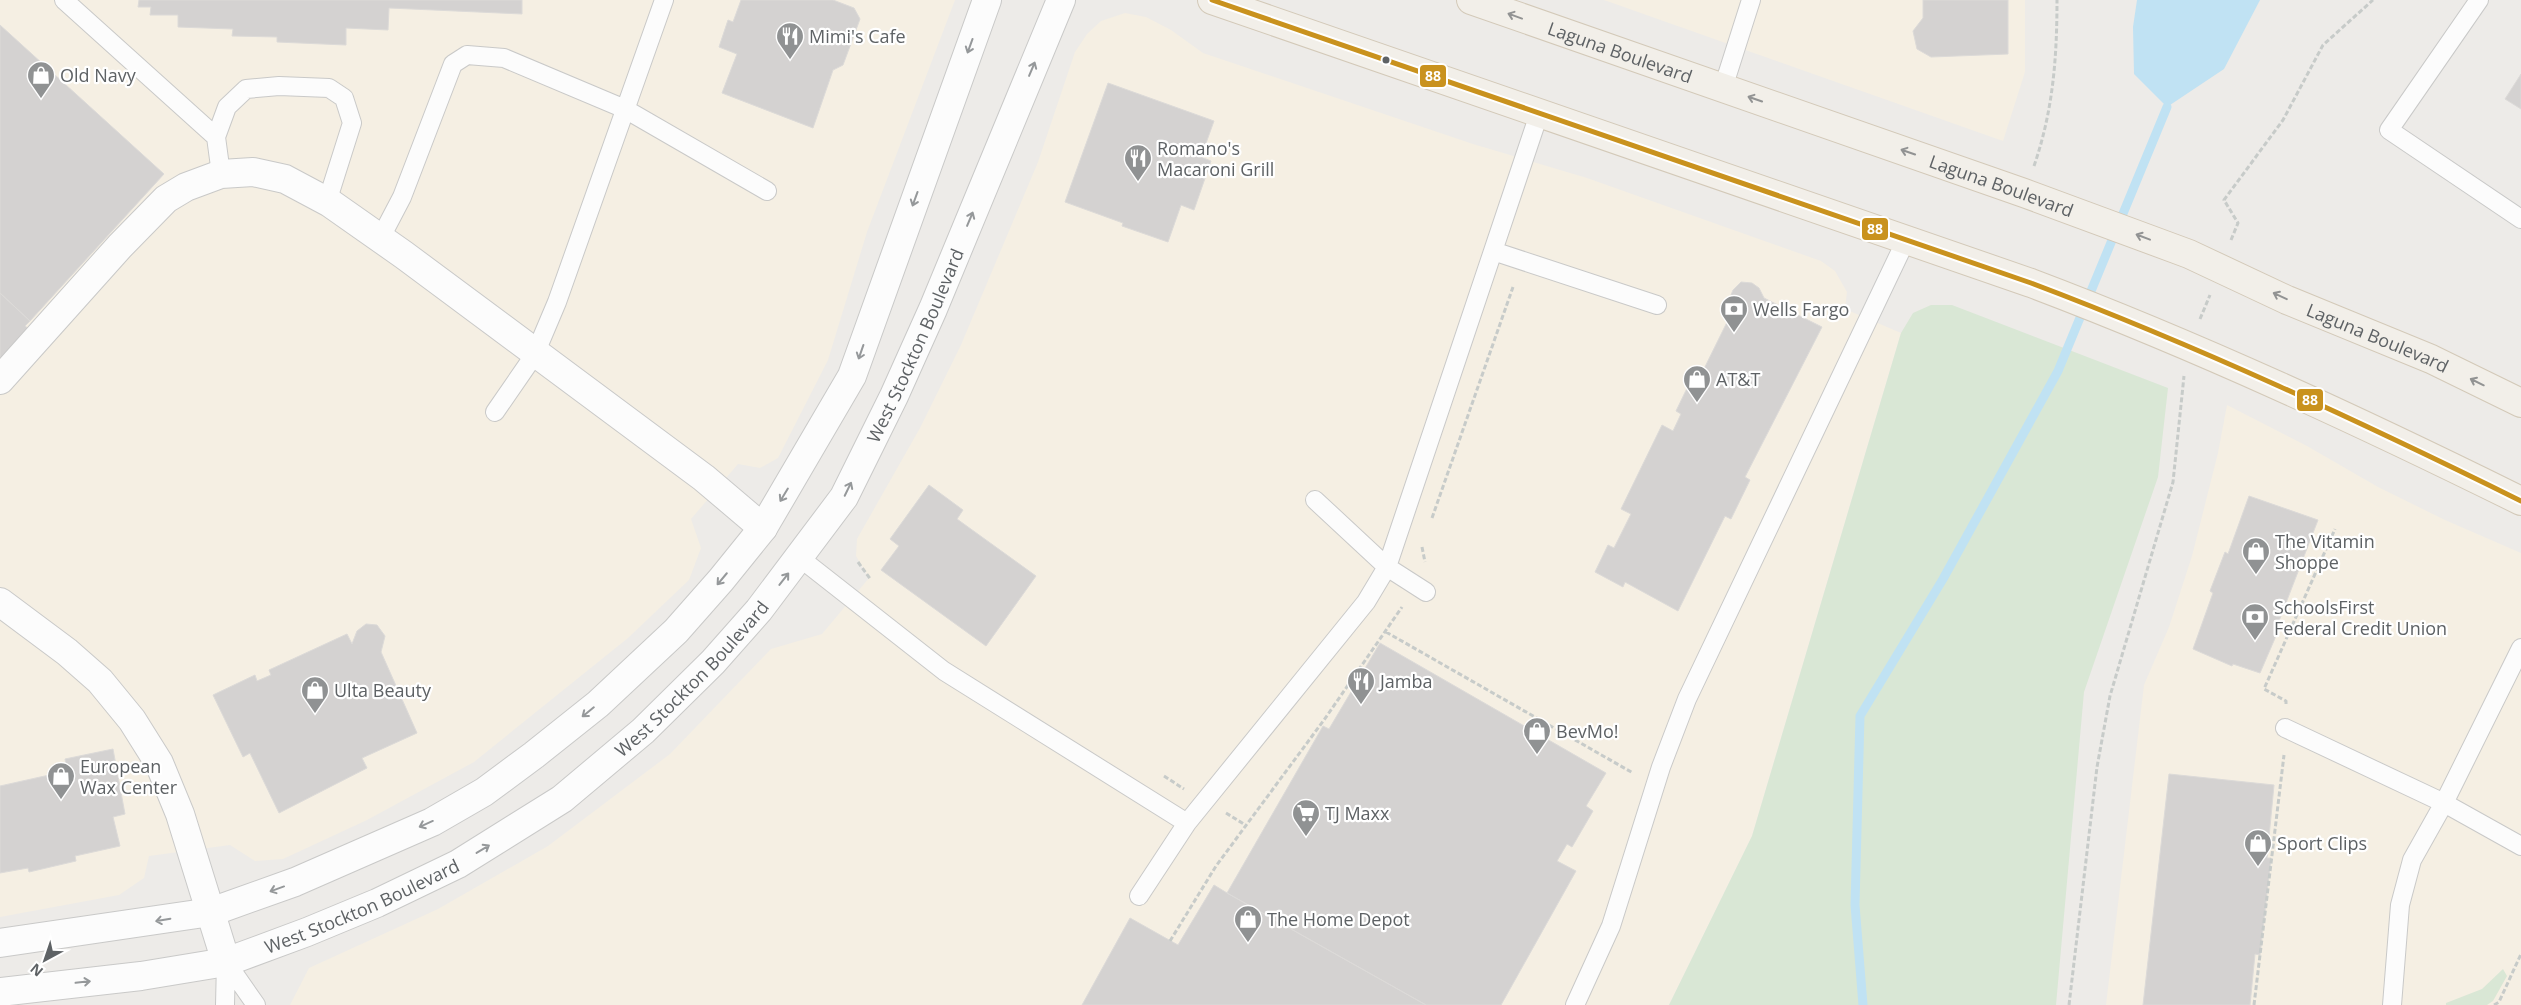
<svg xmlns="http://www.w3.org/2000/svg" width="2521" height="1005" viewBox="0 0 2521 1005" font-family="'Open Sans',sans-serif">
	<style>
		.commercial { fill: #f5efe3 }
		.green { fill: #d9e7d5 }
		.water { fill: #c0e2f3 }
		.lines { fill: none; stroke-linecap: round; stroke-linejoin: round }
		.stream { stroke: #c0e2f3; stroke-width: 9 }
		.building { fill: #d4d2d1; stroke: #dcdad8 }
		.service-casing { stroke: #c9c9c8; stroke-width: 20 }
		.minor-casing { stroke: #c9c9c8; stroke-width: 30 }
		.tertiary-casing { stroke: #c9c9c8; stroke-width: 30 }
		.primary-casing { stroke: #d3c9b8; stroke-width: 30 }
		.path { stroke: #c7cbc9; stroke-width: 3; stroke-dasharray: 5 2.5; stroke-linecap: butt }
		.service { stroke: #fcfcfc; stroke-width: 18 }
		.minor { stroke: #fcfcfc; stroke-width: 28 }
		.tertiary { stroke: #fcfcfc; stroke-width: 28 }
		.primary { stroke: #f2efe9; stroke-width: 28 }
		.bus-1-casing { stroke: #fff; stroke-width: 9 }
		.bus-1 { stroke: #c9921e; stroke-width: 5 }
		.oneway { stroke: #929393 }
		.oneway2 { stroke: #95989a }
		.bus-dot { fill: #5e6265; stroke: #fff; stroke-width: 2 }
		.labels { text-anchor: middle; dominant-baseline: central; stroke-width: 4.5; stroke-linejoin: round; paint-order: stroke }
		.poi-label { font-size: 18px; fill: #5e6265; stroke: #fff; text-anchor: start }
		.street-label { font-size: 18px; fill: #5e6265; stroke: #fff }
		.line-badge { stroke: #fff; stroke-width: 2 }
		.badge-label { font-size: 14px; text-anchor: middle; font-weight: bold; fill: #fff }
	</style>
	<rect width="100%" height="100%" fill="#edebe8"/>
	<path class="commercial" d="M0 0H955L867 232 828 360 778 458 760 468 738 464 691 519 701 548 689 580 628 638 474 762 367 820 283 859 255 861 230 845 149 856 144 878 119 895 0 917Z
		M1604 0H2025V72L2003 141Z
		M1125 13 1146 17 1171 30 1203 53 1473 144 1587 178 1821 261 1835 271 1847 292 1845 309 1901 333 1752 836 1669 1005H290L309 968 438 909 548 846 670 754 771 649 822 634 869 578 856 556 857 539 920 428 961 345 1038 162 1075 52 1087 34 1101 21Z
		M2227 405 2307 446 2378 487 2445 520 2521 553V1005H2106L2144 685 2169 627 2192 556 2218 453Z"/>
	<path class="green" d="M1931 305H1952L2168 388 2158 477 2084 692 2056 1005H1669L1752 836 1901 333 1913 313Z
		M2503 969 2507 976 2493 1001 2487 1005H2446V1003L2482 989Z"/>
	<path class="water" d="M2137 0H2260L2224 69 2167 107 2134 74 2133 27Z"/>
	<g class="lines">
		<path class="stream" d="M1863 1005 1855 905 1860 716 1943 579 2058 371 2167 107"/>
	</g>
	<path class="building" d="M139 0H522V14L389 8 388 30 346 28V45L277 42V37L232 36 233 29 178 27V15H150L151 7H138Z
		M741 0H833L854 8 860 19 843 65 833 70 813 128 722 93 737 54 719 47 728 20 733 22Z
		M1923 0H2008V54L1931 57 1917 49 1913 31 1923 18Z
		M0 25 164 174 30 321 0 293Z
		M2521 74V109L2505 99Z
		M1108 83 1214 121 1201 157 1211 161 1194 210 1181 205 1168 242 1122 226 1123 223 1065 202Z
		M1741 282 1752 283 1759 288 1764 298 1822 327 1745 477 1750 480 1731 519 1725 516 1678 611 1625 582 1623 587 1595 572 1608 545 1614 548 1631 514 1621 509 1662 425 1673 431 1681 414 1676 411 1690 382 1696 385 1734 308 1731 295 1733 290Z
		M0 293 30 321 25 326 29 329 0 361Z
		M929 485 963 510 957 519 1036 576 986 646 881 570 899 546 890 539Z
		M2249 496 2318 520 2279 621 2282 622 2260 673 2233 664 2232 666 2193 649 2213 593 2210 591 2225 552 2228 554Z
		M366 624 377 625 385 636 381 652 417 733 362 758 367 768 279 813 250 753 243 757 213 695 255 675 257 681 271 675 269 670 347 634 352 644 357 631Z
		M1380 643 1606 773 1586 806 1593 811 1572 847 1567 844 1557 861 1576 871 1501 1005H1426L1227 893 1323 726 1329 729Z
		M113 749 125 814 113 817 120 846 75 856 76 861 29 872 28 868 0 873V786L67 771 65 759Z
		M2169 774 2274 785 2267 858H2271L2260 955 2255 954 2250 1005H2143Z
		M1214 885 1227 893 1426 1005H1082L1130 918 1178 945Z"/>
	<g class="lines">
		<g class="service-casing">
			<path id="service" d="M64 0 216 137 221 174
				M2479 0 2389 130 2521 219
				M1723 88 1751 0
				M216 137 227 107 246 89 279 86 329 88 344 98 352 123 327 202
				M380 239 402 197 453 64 467 55 504 58 625 109 767 191
				M1493 251 1657 305
				M495 412 535 354 557 302 664 0
				M1315 500 1387 567 1426 592
				M800 558 944 671 1187 823
				M2285 728 2444 803 2521 846
				M1139 896 1187 823 1366 602 1387 567 1539 114
				M226 962 256 1005
				M225 1005 226 962
				M1575 1005 1611 926 1661 767 1687 699 1906 240
				M2392 1005 2400 905 2412 860 2444 803 2521 648"/>
		</g>
		<g class="minor-casing">
			<path id="minor" d="M0 380 120 246 166 199 186 187 221 174 253 172 285 179 330 203 404 255 704 478 763 528
				M0 602 67 652 100 681 132 720 159 763 180 814 226 962"/>
		</g>
		<g class="tertiary-casing">
			<g id="tertiary">
				<path d="M0 943 211 912 295 882 432 822 484 792 534 755 598 704 676 631 721 580 763 528 852 376 987 0"/>
				<path id="s1" d="M0 992 141 976 226 962 307 932 377 903 458 864 562 799 643 731 713 662 759 610 844 497 894 396 933 309 1061 0"/>
			</g>
		</g>
		<g class="primary-casing">
			<g id="primary">
				<path d="M1212 0 2031 283C2198 346 2361 422 2521 501"/>
				<path id="s2" d="M1471 0 2024 193 2189 254 2287 300 2431 359 2521 403"/>
			</g>
		</g>
		<path class="path" d="M2034 166C2053 111 2057 58 2057 0
			M2231 240 2238 223 2224 200 2283 120 2323 45 2373 0
			M2200 319 2210 295
			M1432 518 1513 287
			M1422 547 1425 562
			M858 562 871 580
			M1386 632 1633 773
			M2286 704V701L2264 689 2335 529
			M1164 776 1184 789
			M1226 813 1247 826
			M1170 941 1216 866 1324 720 1402 607
			M2069 1005 2097 767 2110 696 2173 482 2184 376
			M2254 1005 2284 755
			M2494 1005 2499 1002 2521 954"/>
		<use href="#service" class="service"/>
		<use href="#minor" class="minor"/>
		<use href="#tertiary" class="tertiary"/>
		<use href="#primary" class="primary"/>
		<g class="bus-1-casing">
			<path id="bus-1" d="M1212 0 2031 283C2198 346 2361 422 2521 501"/>
		</g>
		<use href="#bus-1" class="bus-1"/>
	</g>
	<defs><path id="oneway-shaft" d="M-6 0H5M1.5-3L5.5 0L1.5 3" fill="none" stroke-width="1.6" stroke-linecap="round" stroke-linejoin="round" transform="scale(1.25)"/></defs>
	<g class="oneway">
		<use href="#oneway-shaft" transform="translate(1515 16) rotate(-160)"/>
		<use href="#oneway-shaft" transform="translate(1755 99) rotate(-161)"/>
		<use href="#oneway-shaft" transform="translate(1908 152) rotate(-161)"/>
		<use href="#oneway-shaft" transform="translate(2143 237) rotate(-159)"/>
		<use href="#oneway-shaft" transform="translate(2280 296) rotate(-155)"/>
		<use href="#oneway-shaft" transform="translate(2477 382) rotate(-154)"/>
	</g>
	<g class="oneway2">
		<use href="#oneway-shaft" transform="translate(970 46) rotate(110)"/>
		<use href="#oneway-shaft" transform="translate(1032 69) rotate(-67)"/>
		<use href="#oneway-shaft" transform="translate(915 199) rotate(110)"/>
		<use href="#oneway-shaft" transform="translate(970 219) rotate(-67)"/>
		<use href="#oneway-shaft" transform="translate(861 352) rotate(109)"/>
		<use href="#oneway-shaft" transform="translate(848 489) rotate(-64)"/>
		<use href="#oneway-shaft" transform="translate(784 495) rotate(121)"/>
		<use href="#oneway-shaft" transform="translate(722 579) rotate(130)"/>
		<use href="#oneway-shaft" transform="translate(784 579) rotate(-52)"/>
		<use href="#oneway-shaft" transform="translate(588 712) rotate(141)"/>
		<use href="#oneway-shaft" transform="translate(426 824) rotate(156)"/>
		<use href="#oneway-shaft" transform="translate(483 849) rotate(-31)"/>
		<use href="#oneway-shaft" transform="translate(277 889) rotate(160)"/>
		<use href="#oneway-shaft" transform="translate(163 920) rotate(170)"/>
		<use href="#oneway-shaft" transform="translate(83 982) rotate(-6)"/>
	</g>
	<defs>
		<g id="restaurant-pin" transform="scale(1.4375)"><path d="M0 17L-7.5 6A9.5 9.5 0 1 1 7.5 6Z" fill="#909293" stroke="#fff"/><path d="M-5-6h1v4h1v-4h1v4h1v-4h1v5L-1.5 .5V6h-2V.5L-5-1ZM5-6V6H3V1.5H1.5Q1.5-4 5-6Z" fill="#fff"/></g>
		<g id="shop-pin" transform="scale(1.4375)"><path d="M0 17L-7.5 6A9.5 9.5 0 1 1 7.5 6Z" fill="#909293" stroke="#fff"/><path d="M-5-2.5h2.3a2.7 3.5 0 0 1 5.4 0H5L5.5 6h-11ZM-1.5-2.5h3a1.5 2.3 0 0 0-3 0Z" fill="#fff"/></g>
		<g id="bank-pin" transform="scale(1.4375)"><path d="M0 17L-7.5 6A9.5 9.5 0 1 1 7.5 6Z" fill="#909293" stroke="#fff"/><path d="M-6-4H6V4H-6ZM0-2.3a2.3 2.3 0 1 0 0 4.6a2.3 2.3 0 1 0 0-4.6Z" fill="#fff"/></g>
		<g id="supermarket-pin" transform="scale(1.4375)"><path d="M0 17L-7.5 6A9.5 9.5 0 1 1 7.5 6Z" fill="#909293" stroke="#fff"/><path d="M-6-5.5h2.5l.6 2H6L4.5 2H-2.5L-4.4-4H-6ZM-1.5 3.2a1.3 1.3 0 1 0 .1 0ZM3 3.2a1.3 1.3 0 1 0 .1 0Z" fill="#fff"/></g>
	</defs>
	<g fill-rule="evenodd">
		<use href="#restaurant-pin" x="790" y="36"/>
		<use href="#shop-pin" x="41" y="75"/>
		<use href="#restaurant-pin" x="1138" y="158"/>
		<use href="#bank-pin" x="1734" y="309"/>
		<use href="#shop-pin" x="1697" y="379"/>
		<use href="#shop-pin" x="2256" y="551"/>
		<use href="#bank-pin" x="2255" y="617"/>
		<use href="#restaurant-pin" x="1361" y="681"/>
		<use href="#shop-pin" x="315" y="690"/>
		<use href="#shop-pin" x="1537" y="731"/>
		<use href="#shop-pin" x="61" y="776"/>
		<use href="#supermarket-pin" x="1306" y="813"/>
		<use href="#shop-pin" x="2258" y="843"/>
		<use href="#shop-pin" x="1248" y="919"/>
	</g>
	<circle class="bus-dot" cx="1386" cy="60" r="4.5"/>
	<g class="labels">
		<g class="poi-label">
			<text x="809" y="36">Mimi's Cafe</text>
			<text x="60" y="75">Old Navy</text>
			<text x="1157" y="148">Romano's<tspan x="1157" dy="21">Macaroni Grill</tspan></text>
			<text x="1753" y="309">Wells Fargo</text>
			<text x="1716" y="379">AT&amp;T</text>
			<text x="2275" y="541">The Vitamin<tspan x="2275" dy="21">Shoppe</tspan></text>
			<text x="2274" y="607">SchoolsFirst<tspan x="2274" dy="21">Federal Credit Union</tspan></text>
			<text x="1380" y="681">Jamba</text>
			<text x="334" y="690">Ulta Beauty</text>
			<text x="1556" y="731">BevMo!</text>
			<text x="80" y="766">European<tspan x="80" dy="21">Wax Center</tspan></text>
			<text x="1325" y="813">TJ Maxx</text>
			<text x="2277" y="843">Sport Clips</text>
			<text x="1267" y="919">The Home Depot</text>
		</g>
		<g class="street-label">
			<text stroke="none"><textPath href="#s2" startOffset="158">Laguna Boulevard</textPath></text>
			<text stroke="none"><textPath href="#s2" startOffset="562">Laguna Boulevard</textPath></text>
			<text stroke="none"><textPath href="#s2" startOffset="968">Laguna Boulevard</textPath></text>
			<text stroke="none"><textPath href="#s1" startOffset="1185">West Stockton Boulevard</textPath></text>
			<text stroke="none"><textPath href="#s1" startOffset="780">West Stockton Boulevard</textPath></text>
			<text stroke="none"><textPath href="#s1" startOffset="375">West Stockton Boulevard</textPath></text>
		</g>
	</g>
	<g class="line-badge">
		<rect x="1419" y="64" width="28" height="24" rx="5" fill="#c9921e"/>
		<rect x="1861" y="217" width="28" height="24" rx="5" fill="#c9921e"/>
		<rect x="2296" y="388" width="28" height="24" rx="5" fill="#c9921e"/>
	</g>
	<g class="badge-label">
		<text x="1433" y="81">88</text>
		<text x="1875" y="234">88</text>
		<text x="2310" y="405">88</text>
	</g>
	<g transform="translate(45 960) rotate(220)" stroke="#ffffff" stroke-width="4" paint-order="stroke">
	<path d="M0-4L9 19L0 12L-9 19Z" fill="#5e6265"/>
	<text y="-8" font-size="14" font-weight="bold" text-anchor="middle" fill="#5e6265">N</text>
	</g>
</svg>
